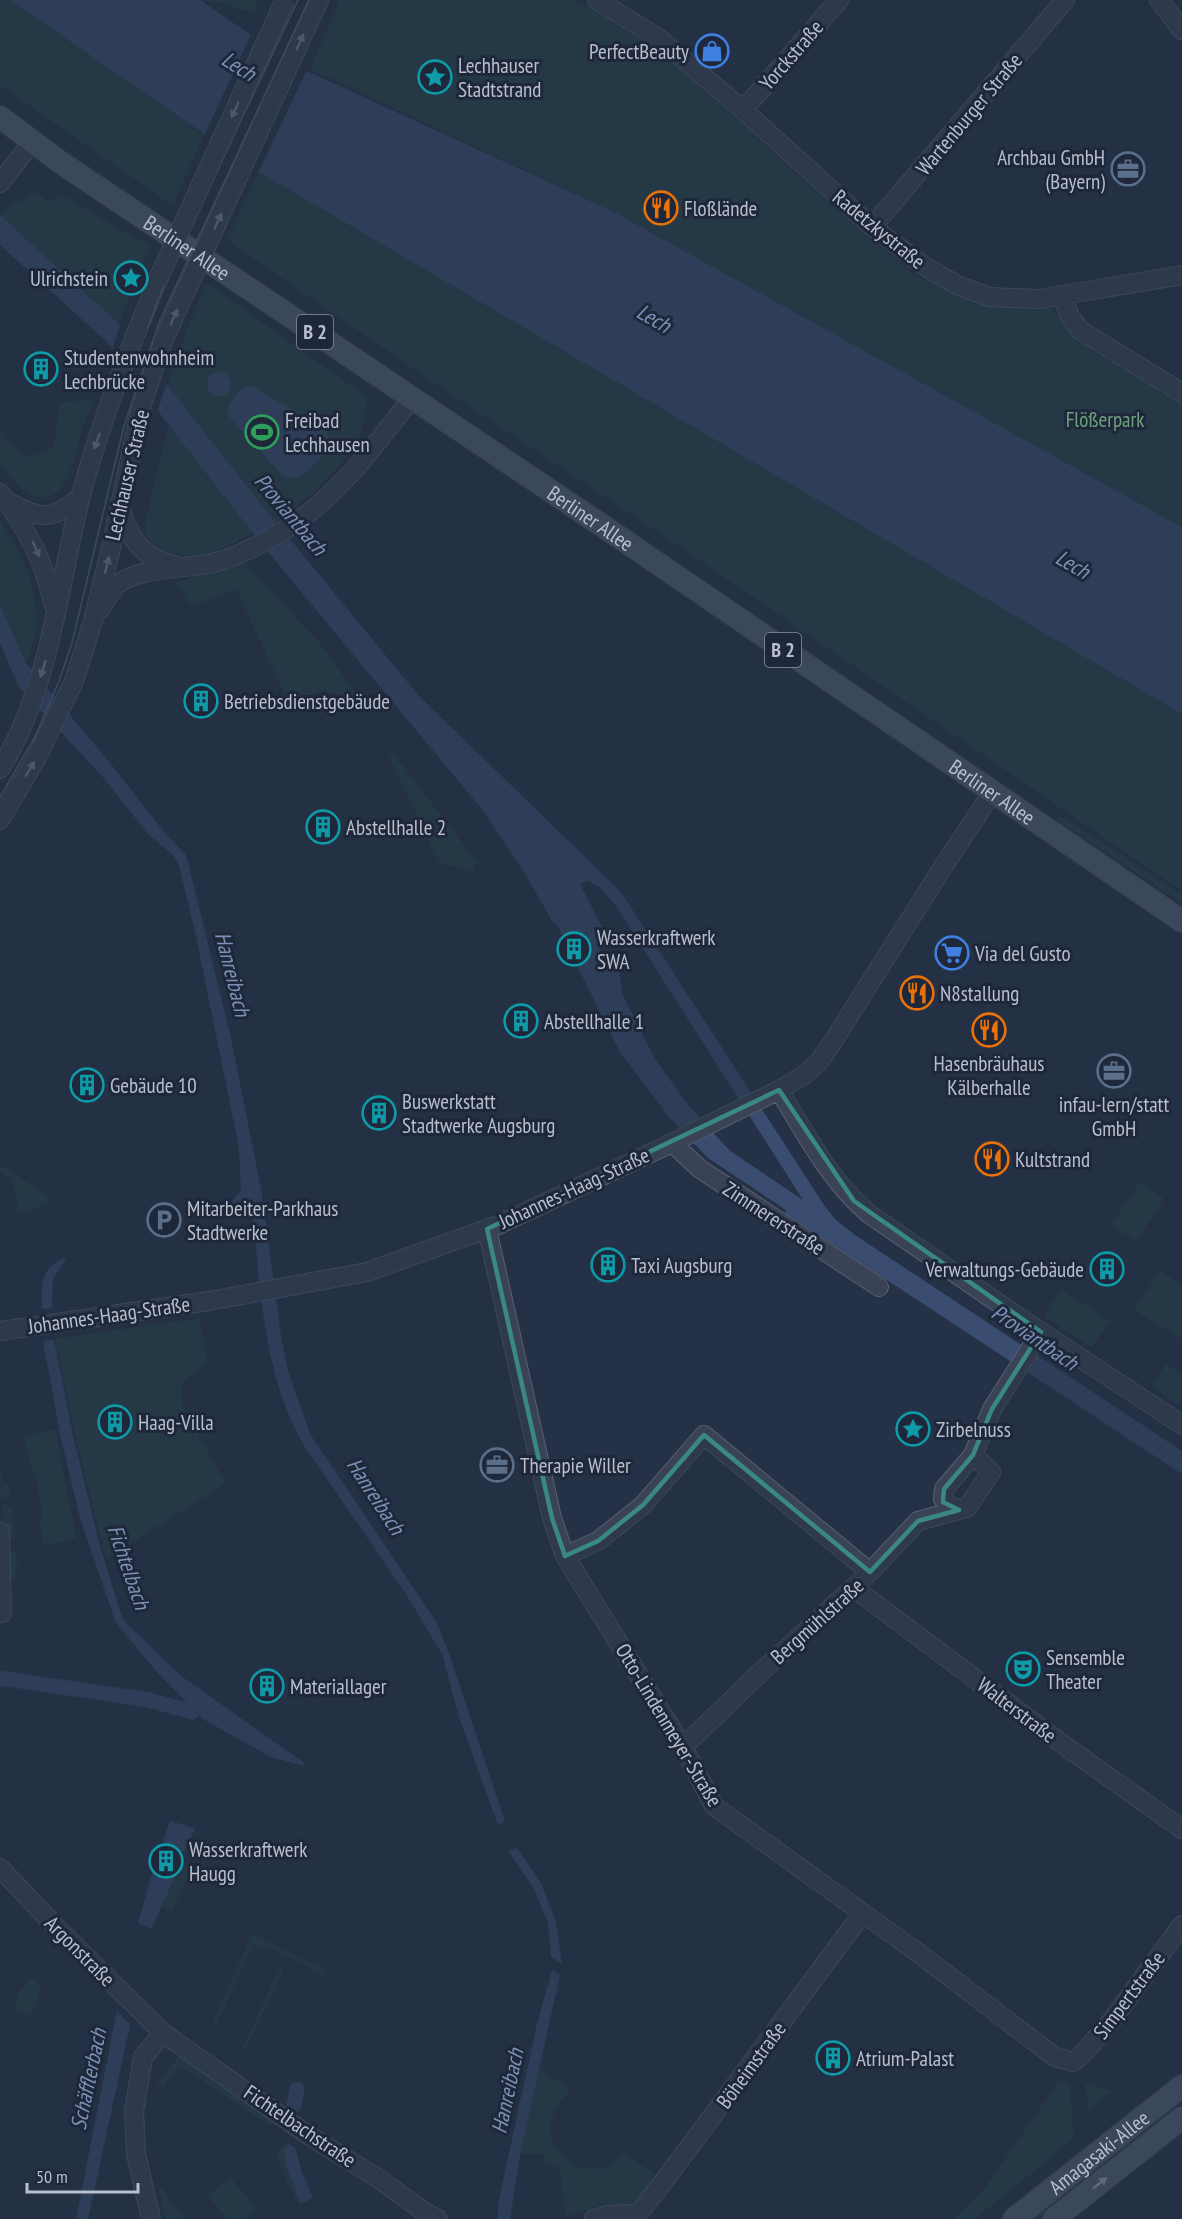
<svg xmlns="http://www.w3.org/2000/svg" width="1182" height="2219" viewBox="0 0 1182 2219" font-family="'PT Sans Narrow',sans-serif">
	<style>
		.green { fill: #274046 }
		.water { fill: #3a4c6f; fill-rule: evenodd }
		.pier { fill: #253146 }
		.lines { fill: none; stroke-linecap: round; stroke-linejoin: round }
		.canal { stroke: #3a4c6f; stroke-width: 15 }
		.minor-casing { stroke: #596172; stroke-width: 20 }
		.major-casing { stroke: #444c5e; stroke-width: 24 }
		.minor { stroke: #3a4355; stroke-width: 18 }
		.major { stroke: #586275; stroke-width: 22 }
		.tram { stroke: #5c677c; stroke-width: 1.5 }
		.minor-bridge-casing { stroke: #596172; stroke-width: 20; stroke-linecap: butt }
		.minor-bridge { stroke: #3a4355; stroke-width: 18 }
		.oneway { fill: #7f8798 }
		.oneway2 { fill: #a5acbc }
		.marked { fill: none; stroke: #398886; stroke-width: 4.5; stroke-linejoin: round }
		.labels { text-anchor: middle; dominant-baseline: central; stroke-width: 6; stroke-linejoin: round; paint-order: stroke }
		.shield { fill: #1f283a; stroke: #8a92a2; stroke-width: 1.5 }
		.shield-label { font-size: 20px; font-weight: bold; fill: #b8bfce }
		.poi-label { font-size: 21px; fill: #b8bfce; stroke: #1f283a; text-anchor: start }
		.street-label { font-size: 21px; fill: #b8bfce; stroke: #1f283a }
		.park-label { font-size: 21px; fill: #6da17d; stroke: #1f283a }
		.water-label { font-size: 22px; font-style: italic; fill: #7d91b7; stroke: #1f283a }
	</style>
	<rect width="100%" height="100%" fill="#253146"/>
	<path class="green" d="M0 0H10L204 135 172 205 0 85Z
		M200 0H256L258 12 244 10 220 2Z
		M340 0H573L604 12 656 46 862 233 915 275 960 296 990 304 1020 308 1046 306 1078 333 1182 402V527L614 212 310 69Z
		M259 172 1182 714V891L673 542 430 380 227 240Z
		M33 193H37L50 203 58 193 151 247 143 264 129 265 121 274 120 287 129 296 119 324 0 215V213Z
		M207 283 368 398 359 440 339 466 314 492 275 522 273 520C242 540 199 568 161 549 149 543 144 537 145 524L176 397 167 386 187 330Z
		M96 399C91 408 86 418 82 428 76 450 69 507 34 496 21 492 9 474 0 464V429L5 440 28 458 54 446 60 403Z
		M0 520C29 567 49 609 26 663L0 605Z
		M240 558 323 647 367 710 325 689 289 702 236 589 192 607 176 583Z
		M393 753 477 862 472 872 439 862 389 757Z
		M1063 817 1182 894V903L1059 822 1057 819Z
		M3 1166 53 1200H54L20 1214 17 1212 14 1208 19 1206 11 1177H6L0 1170V1167Z
		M1140 1182 1164 1199 1137 1241 1111 1225Z
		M1160 1271 1182 1285 1181 1339 1134 1310Z
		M1063 1291 1110 1321 1093 1346 1091 1347 1045 1317V1314L1059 1292Z
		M200 1318 207 1363 181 1383V1404L226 1483 106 1559 78 1448 55 1339Z
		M1166 1364 1182 1374V1397L1178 1404 1152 1386Z
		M55 1429 76 1538 44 1546 39 1520 42 1516 36 1475 33 1473 23 1436Z
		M0 1467 4 1484 9 1483 10 1497 1 1499Z
		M2 1504H6L7 1508 12 1507 14 1540 7 1541Z
		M7 1551H16L18 1565H15L16 1581 6 1580Z
		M182 1864 191 1869 172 1911 161 1907Z
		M252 1934 325 1970 320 1978 321 1975 310 1970 311 1967 264 1946 262 1948 254 1944 216 2024 213 2022Z
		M279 1969 283 1971 246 2049 242 2048Z
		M32 1978 41 1987 31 2016 13 2010 20 1990Z
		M180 2055 277 2120 272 2127 179 2065 163 2088 157 2083Z
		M539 2068 570 2090C558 2104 545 2122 553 2142 555 2148 569 2160 574 2167L607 2169 626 2150 628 2156 664 2181 646 2195 627 2205H605L566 2216 559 2167 545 2163 544 2154 520 2153Z
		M1059 2081 1069 2084 1074 2138 975 2219H954L983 2191Z
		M1085 2083 1110 2091 1089 2113Z
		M1162 2110 1171 2113 1041 2219H1028Z
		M286 2142 289 2143 284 2149 286 2165 300 2204 296 2201 276 2157Z
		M230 2177 257 2209 244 2219H228L208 2196Z
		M160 2186 184 2219H166L158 2187Z"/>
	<path class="water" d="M10 0H200L296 66 614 212 1182 527V714L259 172Z
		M0 215 119 324 261 504 419 696 621 892 826 1208 836 1220 855 1235 1182 1451V1474L785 1213 786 1210 708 1158 670 1118 620 1052 557 925 552 921 526 875 481 808 263 546 170 427 107 342 0 245ZM588 881 600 887 616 906 803 1200 730 1151 689 1106 655 1059 585 920 583 921 571 898 573 887Z
		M207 384a12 12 0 1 1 24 0a12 12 0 1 1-24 0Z
		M251 386 326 429C337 446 314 463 303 475L297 478 283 476 227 414C228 401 239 388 251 386Z
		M0 605 26 663 110 763 164 832 186 855 230 1033 261 1189 281 1336 288 1371 310 1434 437 1623 451 1659 505 1822 498 1825 459 1717 442 1654 406 1594 305 1447C263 1376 261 1290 252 1210L248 1207 235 1211 232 1201 241 1191 239 1148 196 936 179 866 174 856 148 834 102 776 19 687 0 644Z
		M67 1257 53 1279 52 1308 42 1309C42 1283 39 1268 67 1257Z
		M54 1340 73 1435 99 1543 123 1620 181 1676 303 1762 304 1766 271 1757 203 1719 157 1672 116 1623 80 1518 61 1438 43 1341Z
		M170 1821 195 1828 184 1852 163 1842Z
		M517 1848 541 1883 556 1922 562 1964 551 1957 548 1923 533 1887 508 1851Z
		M154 1867 175 1877 151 1929 138 1923Z
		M552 1970 560 1975 520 2155 510 2219H498V2204L537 2024Z
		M117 2011 130 2025 88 2219H76Z
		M289 2144 296 2149 301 2170 313 2198 300 2204 286 2165 284 2149Z"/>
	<path class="pier" d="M252 32 297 63 308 68 257 175 203 138Z
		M121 322 167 381 157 414 111 352Z"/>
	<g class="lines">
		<path class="canal" d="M555 877 573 887 601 941
			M610 960 615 995
			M0 1678 149 1700 192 1712
			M294 2105 297 2089"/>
		<g class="minor-casing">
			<path id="minor" d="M597 0 660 39 743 110 872 227 927 268 959 286 990 297 1039 299 1182 275
				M1159 0 1182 30
				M281 83 319 0
				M743 110 839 0
				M0 183 32 142
				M872 227 1065 0
				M1063 296 1069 315 1080 330 1182 393
				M0 493C26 527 45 562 53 604
				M9 502C40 520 53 520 81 497
				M120 509C132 542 141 557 177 566
				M100 610C105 602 111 590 118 584 138 567 190 569 216 562 240 556 265 542 286 529 340 495 373 447 412 398
				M0 769C51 687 58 587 81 495 100 423 130 346 159 277
				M0 820 35 761 74 681 93 621 110 552 141 407 163 341 185 293
				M779 1090C805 1133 830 1181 869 1214L1023 1320 1182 1425
				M672 1143 700 1169 879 1287
				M487 1229 552 1518 565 1556 683 1747 714 1806 917 1952 1055 2057 1073 2062 1081 2056 1112 2020 1182 1925
				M0 1331 209 1301 367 1272 498 1225 672 1143 779 1090 804 1075 818 1063 832 1043 941 870 992 793
				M973 1455 991 1472 967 1508 959 1510 947 1504 943 1499 944 1489 973 1455 992 1409 1041 1332
				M0 1531 2 1613
				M565 1556 598 1541 643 1505 704 1435 870 1572
				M854 1588 1065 1746 1182 1829
				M683 1747 762 1671 870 1572 918 1521 959 1510
				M0 1868 55 1926 163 2033 308 2135 379 2179 426 2213 438 2219
				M151 2219 136 2154 134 2111 143 2057 163 2033
				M594 2219 607 2215 638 2214
				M627 2219 638 2214 664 2181 862 1914"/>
		</g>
		<g class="major-casing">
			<g id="major">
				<path id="s1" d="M0 117 60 162 597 522 1182 921"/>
				<path id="s2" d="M1014 2219 1182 2086"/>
				<path d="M1054 2219 1182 2118"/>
			</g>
		</g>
		<use href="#minor" class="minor"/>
		<use href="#major" class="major"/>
		<path class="tram" d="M148 328 165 281 298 0
			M0 797 35 737 59 681 72 643 124 426 160 320 309 0"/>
		<g class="minor-bridge-casing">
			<path id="minor-bridge" d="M159 277 285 0
				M185 293 281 83"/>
		</g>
		<use href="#minor-bridge" class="minor-bridge"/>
	</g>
	<defs><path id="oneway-solid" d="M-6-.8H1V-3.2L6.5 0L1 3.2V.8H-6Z" transform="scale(1.5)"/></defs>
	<g class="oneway">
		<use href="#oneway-solid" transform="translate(300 42) rotate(-66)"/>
		<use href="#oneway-solid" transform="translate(235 110) rotate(115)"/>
		<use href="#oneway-solid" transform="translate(218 221) rotate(-65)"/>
		<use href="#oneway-solid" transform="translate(174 317) rotate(-66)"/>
		<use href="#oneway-solid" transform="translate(97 441) rotate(110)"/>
		<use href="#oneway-solid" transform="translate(36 549) rotate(65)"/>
		<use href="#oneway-solid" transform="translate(107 565) rotate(-76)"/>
		<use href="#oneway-solid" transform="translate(43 669) rotate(107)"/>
		<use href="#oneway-solid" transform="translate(30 769) rotate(-59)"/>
	</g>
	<use class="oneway2" href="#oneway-solid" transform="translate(1100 2183) rotate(-38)"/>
	<path d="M0 0H1182V2219H0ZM779 1090 854 1201 1041 1332 992 1409 973 1455 944 1489 943 1502 959 1510 918 1521 870 1572 704 1435 643 1505 598 1541 565 1556 552 1518 487 1229Z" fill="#253146" fill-opacity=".55" fill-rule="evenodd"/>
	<path class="marked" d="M779 1090 854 1201 1041 1332 992 1409 973 1455 944 1489 943 1502 959 1510 918 1521 870 1572 704 1435 643 1505 598 1541 565 1556 552 1518 487 1229Z"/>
	<defs>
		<g id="shop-ring" transform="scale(1.725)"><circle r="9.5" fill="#1f283a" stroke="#3f7fe0" stroke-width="1.5"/><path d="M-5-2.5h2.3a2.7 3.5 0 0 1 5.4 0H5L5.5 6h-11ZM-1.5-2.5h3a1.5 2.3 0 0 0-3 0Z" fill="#3f7fe0"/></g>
		<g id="sight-ring" transform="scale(1.725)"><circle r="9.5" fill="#1f283a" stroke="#0f9aa8" stroke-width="1.5"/><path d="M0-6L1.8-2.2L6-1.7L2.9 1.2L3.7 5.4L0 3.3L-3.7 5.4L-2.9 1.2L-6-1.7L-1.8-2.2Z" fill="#0f9aa8"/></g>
		<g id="office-ring" transform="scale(1.725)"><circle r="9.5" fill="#1f283a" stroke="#5c6f8a" stroke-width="1.5"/><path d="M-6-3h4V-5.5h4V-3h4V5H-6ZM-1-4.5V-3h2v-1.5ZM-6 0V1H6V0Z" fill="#5c6f8a"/></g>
		<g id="restaurant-ring" transform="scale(1.725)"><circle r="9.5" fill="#1f283a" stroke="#e8710a" stroke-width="1.5"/><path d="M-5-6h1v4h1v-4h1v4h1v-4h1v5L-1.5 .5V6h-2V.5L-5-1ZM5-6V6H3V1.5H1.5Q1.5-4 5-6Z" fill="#e8710a"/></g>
		<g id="building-ring" transform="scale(1.725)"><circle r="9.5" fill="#1f283a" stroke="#0f9aa8" stroke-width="1.5"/><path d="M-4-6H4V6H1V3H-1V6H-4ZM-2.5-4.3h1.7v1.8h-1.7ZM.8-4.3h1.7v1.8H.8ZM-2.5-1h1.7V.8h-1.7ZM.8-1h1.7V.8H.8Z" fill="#0f9aa8"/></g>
		<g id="stadium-ring" transform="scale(1.725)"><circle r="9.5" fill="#1f283a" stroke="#2e9e5b" stroke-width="1.5"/><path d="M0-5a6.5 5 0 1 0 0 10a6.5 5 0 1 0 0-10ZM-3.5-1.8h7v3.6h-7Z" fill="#2e9e5b"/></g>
		<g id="supermarket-ring" transform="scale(1.725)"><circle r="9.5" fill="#1f283a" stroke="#3f7fe0" stroke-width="1.5"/><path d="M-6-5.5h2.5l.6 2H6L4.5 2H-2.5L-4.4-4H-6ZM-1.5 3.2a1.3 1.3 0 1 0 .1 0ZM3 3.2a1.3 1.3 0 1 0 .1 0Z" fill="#3f7fe0"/></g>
		<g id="parking-ring" transform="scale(1.725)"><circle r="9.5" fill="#1f283a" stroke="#5c6f8a" stroke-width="1.5"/><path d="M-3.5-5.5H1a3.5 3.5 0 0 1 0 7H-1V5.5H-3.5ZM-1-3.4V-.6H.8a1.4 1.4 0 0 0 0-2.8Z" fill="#5c6f8a"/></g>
		<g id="theatre-ring" transform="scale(1.725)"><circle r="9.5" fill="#1f283a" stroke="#0f9aa8" stroke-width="1.5"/><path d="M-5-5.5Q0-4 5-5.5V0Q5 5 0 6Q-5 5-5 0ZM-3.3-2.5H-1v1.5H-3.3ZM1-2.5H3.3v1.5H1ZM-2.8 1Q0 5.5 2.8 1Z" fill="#0f9aa8"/></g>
	</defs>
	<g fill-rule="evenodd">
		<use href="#shop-ring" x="712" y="51"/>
		<use href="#sight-ring" x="435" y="77"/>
		<use href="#office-ring" x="1128" y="169"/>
		<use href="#restaurant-ring" x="661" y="208"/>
		<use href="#sight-ring" x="131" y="278"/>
		<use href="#building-ring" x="41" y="369"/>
		<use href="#stadium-ring" x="262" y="432"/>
		<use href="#building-ring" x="201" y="701"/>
		<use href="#building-ring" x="323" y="827"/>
		<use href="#building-ring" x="574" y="949"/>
		<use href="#supermarket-ring" x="952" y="953"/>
		<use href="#restaurant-ring" x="917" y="993"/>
		<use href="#building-ring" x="521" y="1021"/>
		<use href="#restaurant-ring" x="989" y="1030"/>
		<use href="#office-ring" x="1114" y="1071"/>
		<use href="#building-ring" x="87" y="1085"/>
		<use href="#building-ring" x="379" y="1113"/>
		<use href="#restaurant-ring" x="992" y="1159"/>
		<use href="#parking-ring" x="164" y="1220"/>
		<use href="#building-ring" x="608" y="1265"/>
		<use href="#building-ring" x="1107" y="1269"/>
		<use href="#building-ring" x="115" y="1422"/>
		<use href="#sight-ring" x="913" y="1429"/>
		<use href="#office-ring" x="497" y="1465"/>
		<use href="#theatre-ring" x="1023" y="1669"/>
		<use href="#building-ring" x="267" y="1686"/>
		<use href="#building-ring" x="166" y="1861"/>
		<use href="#building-ring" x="833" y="2058"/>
	</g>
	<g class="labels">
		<g class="shield">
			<rect x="297" y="315" width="36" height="34" rx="4.5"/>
			<rect x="765" y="633" width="36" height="34" rx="4.5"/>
		</g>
		<g class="shield-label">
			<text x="315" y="332">B 2</text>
			<text x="783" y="650">B 2</text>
		</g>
		<g class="poi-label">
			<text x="689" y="51" text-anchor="end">PerfectBeauty</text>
			<text x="458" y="65">Lechhauser<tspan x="458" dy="24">Stadtstrand</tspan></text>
			<text x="1105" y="157" text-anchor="end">Archbau GmbH<tspan x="1105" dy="24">(Bayern)</tspan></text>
			<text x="684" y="208">Floßlände</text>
			<text x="108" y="278" text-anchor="end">Ulrichstein</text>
			<text x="64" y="357">Studentenwohnheim<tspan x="64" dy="24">Lechbrücke</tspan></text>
			<text x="285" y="420">Freibad<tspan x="285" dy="24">Lechhausen</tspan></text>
			<text x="224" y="701">Betriebsdienstgebäude</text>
			<text x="346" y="827">Abstellhalle 2</text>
			<text x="597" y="937">Wasserkraftwerk<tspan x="597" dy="24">SWA</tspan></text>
			<text x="975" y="953">Via del Gusto</text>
			<text x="940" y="993">N8stallung</text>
			<text x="544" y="1021">Abstellhalle 1</text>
			<text x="989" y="1063" text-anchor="middle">Hasenbräuhaus<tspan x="989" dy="24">Kälberhalle</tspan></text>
			<text x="110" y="1085">Gebäude 10</text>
			<text x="402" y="1101">Buswerkstatt<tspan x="402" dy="24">Stadtwerke Augsburg</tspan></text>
			<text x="1114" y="1104" text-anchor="middle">infau-lern/statt<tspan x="1114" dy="24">GmbH</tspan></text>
			<text x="1015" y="1159">Kultstrand</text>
			<text x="187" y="1208">Mitarbeiter-Parkhaus<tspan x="187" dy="24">Stadtwerke</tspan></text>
			<text x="631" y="1265">Taxi Augsburg</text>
			<text x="1084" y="1269" text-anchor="end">Verwaltungs-Gebäude</text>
			<text x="138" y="1422">Haag-Villa</text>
			<text x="936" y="1429">Zirbelnuss</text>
			<text x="520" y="1465">Therapie Willer</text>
			<text x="1046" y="1657">Sensemble<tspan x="1046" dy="24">Theater</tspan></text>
			<text x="290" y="1686">Materiallager</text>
			<text x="189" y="1849">Wasserkraftwerk<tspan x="189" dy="24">Haugg</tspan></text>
			<text x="856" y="2058">Atrium-Palast</text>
		</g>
		<g class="street-label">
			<text transform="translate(791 55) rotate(-49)">Yorckstraße</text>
			<text transform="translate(969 114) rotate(-50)">Wartenburger Straße</text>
			<text transform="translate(879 229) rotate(39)">Radetzkystraße</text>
			<text stroke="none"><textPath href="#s1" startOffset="228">Berliner Allee</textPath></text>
			<text transform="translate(127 475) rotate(-77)">Lechhauser Straße</text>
			<text stroke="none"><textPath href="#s1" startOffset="714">Berliner Allee</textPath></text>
			<text stroke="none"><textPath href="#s1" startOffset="1200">Berliner Allee</textPath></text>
			<text transform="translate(574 1188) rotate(-25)">Johannes-Haag-Straße</text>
			<text transform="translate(774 1218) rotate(33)">Zimmererstraße</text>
			<text transform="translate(109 1315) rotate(-8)">Johannes-Haag-Straße</text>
			<text transform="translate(817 1621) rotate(-42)">Bergmühlstraße</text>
			<text transform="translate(1017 1710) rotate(37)">Walterstraße</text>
			<text transform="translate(669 1725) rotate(59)">Otto-Lindenmeyer-Straße</text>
			<text transform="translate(80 1951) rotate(45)">Argonstraße</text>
			<text transform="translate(1129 1995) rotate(-53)">Simpertstraße</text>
			<text transform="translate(751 2065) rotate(-54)">Böheimstraße</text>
			<text transform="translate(300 2126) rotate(34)">Fichtelbachstraße</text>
			<text stroke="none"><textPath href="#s2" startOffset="108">Amagasaki-Allee</textPath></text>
		</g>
		<g class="park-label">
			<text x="1105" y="419">Flößerpark</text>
		</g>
		<g class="water-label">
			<text transform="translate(239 66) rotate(32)">Lech</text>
			<text transform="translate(654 318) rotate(30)">Lech</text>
			<text transform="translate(291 514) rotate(50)">Proviantbach</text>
			<text transform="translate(1073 564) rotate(30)">Lech</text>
			<text transform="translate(233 974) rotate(76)">Hanreibach</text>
			<text transform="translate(1035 1337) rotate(34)">Proviantbach</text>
			<text transform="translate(376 1496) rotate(57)">Hanreibach</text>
			<text transform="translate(129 1567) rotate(71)">Fichtelbach</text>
			<text transform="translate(88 2079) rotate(-78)">Schäfflerbach</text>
			<text transform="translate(507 2091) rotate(-78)">Hanreibach</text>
		</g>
	</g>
	<path d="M27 2183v9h111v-9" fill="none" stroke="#b8bfce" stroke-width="3"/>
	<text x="36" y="2183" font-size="18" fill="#b8bfce" stroke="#1f283a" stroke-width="4.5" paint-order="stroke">50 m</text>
</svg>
